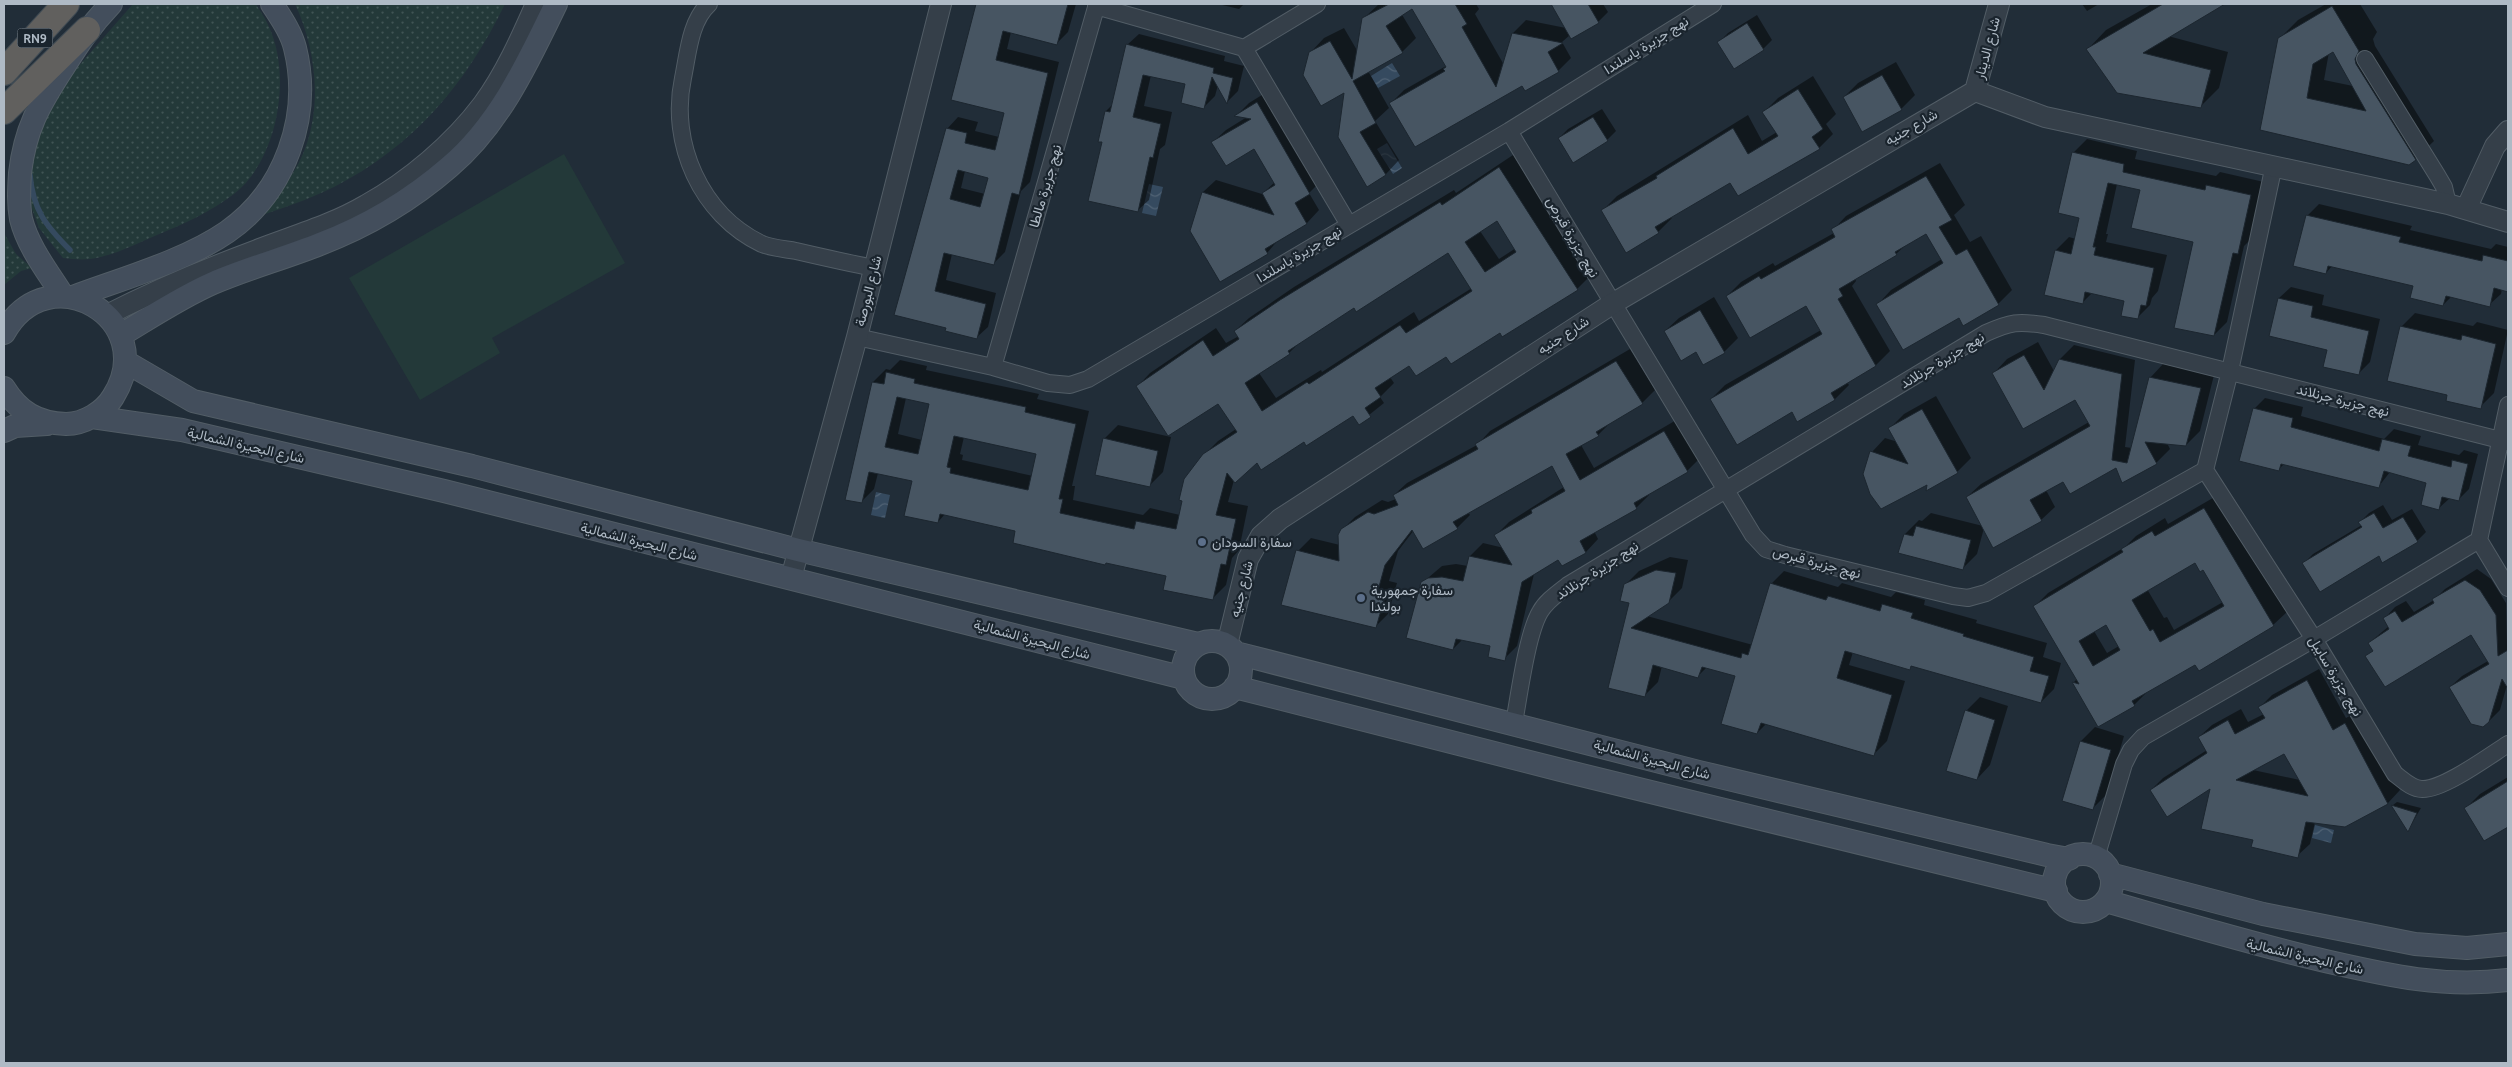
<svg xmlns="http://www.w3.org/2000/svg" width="2512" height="1067" viewBox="0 0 2512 1067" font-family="Ubuntu,Vazirmatn,sans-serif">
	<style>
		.grass { fill: url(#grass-dots) }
		.pitch { fill: #233939 }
		.water { fill: url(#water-waves) }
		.shadow { fill: #0007; fill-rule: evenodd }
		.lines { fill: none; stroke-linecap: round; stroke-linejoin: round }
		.stream { stroke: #354a5f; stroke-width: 5.5 }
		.building { fill: #475562; stroke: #1c262f; fill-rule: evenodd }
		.minor-casing { stroke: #525d66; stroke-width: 18 }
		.tertiary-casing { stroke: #525d66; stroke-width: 22 }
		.secondary-casing { stroke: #525d66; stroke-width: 24 }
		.trunk-casing { stroke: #3f4a53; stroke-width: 28 }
		.minor { stroke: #353f49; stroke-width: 16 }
		.tertiary { stroke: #353f49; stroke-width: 20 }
		.secondary { stroke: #434e5c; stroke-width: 22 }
		.trunk { stroke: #61605e; stroke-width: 26 }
		.service-dot { fill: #5c6f8a; stroke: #1a242d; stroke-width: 2 }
		.labels { text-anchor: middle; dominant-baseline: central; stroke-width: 4.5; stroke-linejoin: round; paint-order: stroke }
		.shield { fill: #1a242d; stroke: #828d97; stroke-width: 1 }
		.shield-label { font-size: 12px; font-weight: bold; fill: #afbac5 }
		.street-label { font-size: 14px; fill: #afbac5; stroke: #1a242d }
		.poi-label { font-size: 14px; fill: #afbac5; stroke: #1a242d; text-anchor: start }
	</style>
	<defs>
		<pattern id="grass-dots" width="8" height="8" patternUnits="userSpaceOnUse" patternTransform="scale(1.25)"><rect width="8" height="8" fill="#233939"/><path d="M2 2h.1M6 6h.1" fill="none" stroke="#405454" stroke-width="1.8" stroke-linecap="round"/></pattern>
		<pattern id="water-waves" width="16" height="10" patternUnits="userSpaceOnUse" patternTransform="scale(1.25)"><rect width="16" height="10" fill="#354a5f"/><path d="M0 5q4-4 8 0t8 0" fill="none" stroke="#506274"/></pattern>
	</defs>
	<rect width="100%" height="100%" fill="#212d38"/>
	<path class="grass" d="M133 4H256C260 11 266 19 269 27 292 76 278 160 234 194 210 212 184 224 157 235 136 244 113 256 90 259 81 260 72 259 63 258L39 228 22 182 44 97 76 69Z
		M295 4H505C466 84 414 146 334 187 306 201 274 211 245 221 259 208 277 194 289 179 325 129 320 57 295 4Z
		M4 233 16 254 32 268 21 271 4 285Z"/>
	<path class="pitch" d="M564 154 625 263 492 338 500 353 420 400 349 278Z"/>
	<path class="water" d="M1392 63 1400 76 1378 88 1371 76Z
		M1387 143 1402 168 1393 174 1377 149Z
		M1149 184 1163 187 1156 216 1142 213Z
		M876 492 890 495 885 518 871 515Z
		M2315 825 2334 830 2331 843 2312 838Z"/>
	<path class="shadow" d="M977 4H1076L1068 32 1057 43 1011 32 1007 49 1059 62 1030 182 1021 191 1005 252 994 263 952 254 946 280 996 293 988 327 976 338 948 327 896 314 947 129 958 117 978 122 975 131 999 137 1006 112 965 49ZM965 171 989 177 985 194 961 188Z
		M1218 4H1244L1239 9Z
		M1379 4H1410L1401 13 1416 38 1402 52 1368 71 1389 108 1375 121 1399 160 1386 174 1367 185 1346 91 1310 53 1324 38 1344 28 1358 52 1363 19Z
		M1410 4H1476L1479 9 1475 14 1504 65 1513 33 1526 20 1566 28 1552 4H1603L1608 12 1598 22 1571 37 1570 35 1562 42 1571 58 1558 71 1523 84 1391 103 1404 90 1446 66Z
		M2082 4H2099L2087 11Z
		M2152 4H2219L2168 36 2228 52 2219 88 2201 106 2088 49 2106 30Z
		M2326 4H2360L2377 32 2373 39 2375 46 2434 141 2415 159 2262 129 2279 39 2298 20ZM2333 50 2353 86 2324 80 2329 52Z
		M1757 15 1772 40 1763 49 1719 42 1728 33Z
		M1139 34 1225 56 1224 61 1244 66 1238 91 1227 102 1218 85 1215 96 1204 107 1187 83 1151 75 1144 106 1172 112 1165 145 1160 149 1149 200 1137 211 1103 142 1106 111 1113 104 1127 45Z
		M1896 62 1915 95 1901 109 1844 97 1858 83Z
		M1813 76 1836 114 1826 124 1833 134 1819 148 1731 181 1671 216 1672 218 1658 232 1603 210 1617 196 1748 115 1762 141 1777 132 1764 112 1778 98Z
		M1270 90 1322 180 1309 193 1319 210 1307 223 1279 239 1267 253 1203 192 1216 180 1262 194 1275 182 1254 148 1213 142 1226 130 1247 117 1237 115 1249 103Z
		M1602 109 1616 131 1607 140 1559 138 1568 129Z
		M2087 139 2137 151 2135 159 2216 176 2220 172 2264 182 2251 239 2244 246 2227 322 2214 335 2194 241 2141 189 2117 184 2106 234H2108L2106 242 2167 255 2158 291 2152 298 2150 305 2137 318 2126 300 2092 293 2082 303 2056 250 2069 237 2076 239 2081 217 2073 153Z
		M1513 155 1590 276 1577 289 1500 331 1447 355 1410 364 1390 377 1394 383 1380 397 1384 403 1359 423 1353 414 1257 461 1234 480 1228 502 1248 506 1239 550 1232 558 1226 585 1213 598 1168 575 1017 530 945 514 938 522 913 480 878 473 874 489 861 502 873 382 886 369 890 370 900 360 927 366 926 370 1039 394 1037 399 1089 411 1072 486H1075L1073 500 1143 515 1150 508 1180 515 1204 455 1218 441 1236 429 1218 402 1137 387 1150 373 1216 328 1226 343 1239 336 1235 331 1249 318 1294 287 1454 190 1456 193ZM1497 220 1516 248 1499 259 1480 231ZM1448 252 1472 288 1419 321 1414 312 1322 372 1321 370 1276 398 1259 373 1289 353 1302 340 1354 307ZM906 398 930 403 922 440 898 434ZM964 437 1038 453 1033 476 962 460 963 455 960 454Z
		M1940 163 1965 205 1954 215 1970 242 1981 236 2012 290 1998 304 1963 324 1959 317 1878 304 1891 290 1942 259 1926 233 1907 244 1896 254 1855 278 1856 281 1852 286 1890 351 1876 365 1847 382 1849 385 1835 399 1798 420 1792 411 1711 399 1725 385 1821 330 1807 304 1727 296 1741 282 1773 263 1775 266 1834 233 1833 230 1846 216Z
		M2319 204 2412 226 2410 230 2491 249 2496 244 2508 247V290L2502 289 2501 294 2489 305 2452 296 2443 305 2414 286 2332 266 2326 273 2307 216Z
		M2291 287 2324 295 2322 305 2380 319 2370 362 2358 374 2279 298Z
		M1714 297 1738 338 1724 352 1696 350 1665 331 1679 318Z
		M2415 313 2473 326 2477 322 2508 330 2494 393 2480 407 2449 395 2402 326Z
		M2038 342 2054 371 2060 359 2074 345 2135 360 2125 447 2132 448 2150 378 2163 364 2214 375 2200 431 2186 445 2167 443 2170 449 2156 463 2117 466 2064 480 2046 490 2055 507 2041 520 1984 528 1977 554 1963 568 1905 534 1919 520 1922 521 1931 513 1983 526 1967 497 1981 484 2089 422 2075 398 2024 427 1994 373 2007 359Z
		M1630 349 1655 390 1642 403 1611 422 1598 435 1581 445 1594 468 1678 419 1700 458 1687 471 1648 493 1649 495 1636 508 1594 531 1598 539 1586 552 1562 565 1559 558 1534 574 1517 646 1504 659 1492 645 1463 639 1453 649 1422 583 1442 566 1456 564 1468 566 1470 556 1483 543 1504 548 1496 535 1509 522 1564 487 1552 465 1468 512 1470 515 1457 528 1414 530 1398 551 1389 581 1397 583 1388 614 1375 627 1298 551 1311 538 1340 545 1342 530 1355 517 1382 500 1388 502 1396 499 1394 495 1407 483 1477 445 1490 431Z
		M1936 396 1971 458 1957 472 1929 483 1872 452 1885 438 1898 442 1890 428 1904 414Z
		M2265 398 2303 407 2301 416 2384 439 2394 429 2421 436 2418 445 2459 455 2464 450 2478 454 2469 489 2458 500 2450 498 2439 508 2428 482 2390 472 2379 486 2284 464 2279 469 2254 409Z
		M1118 425 1171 437 1163 472 1149 486 1104 439Z
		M2218 495 2287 612 2273 625 2196 663 2148 691 2134 705 2073 683 2077 679 2034 607 2048 593 2125 547 2136 536 2165 518 2168 524ZM2195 561 2203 568 2223 602 2174 630 2167 617 2164 618 2147 589ZM2106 624 2119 646 2107 653 2094 631Z
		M2383 505 2392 520 2412 509 2426 532 2417 541 2379 555 2304 563 2313 554 2362 525 2360 522 2369 513Z
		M1670 557 1688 560 1682 588 1668 602 1647 616 1753 645 1771 584 1784 571 1838 587 1842 583 1891 597 1896 592 1925 600 1924 605 1977 620 1976 623 2047 643 2043 657 2061 663 2054 689 2041 702 1912 665 1909 668 1853 652 1849 665 1905 681 1887 741 1874 754 1767 723 1757 733 1737 676 1707 667 1698 676 1662 666 1658 682 1645 695 1610 687 1630 602 1625 585 1639 571Z
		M2477 569 2491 579 2506 603 2508 687 2507 685 2500 710 2488 722 2450 687 2462 676 2488 661 2471 633 2367 656 2374 650 2369 643 2389 626 2384 619 2395 607 2406 601 2414 612 2434 600 2445 589Z
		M2319 669 2346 718 2357 712 2400 790 2388 803 2345 825 2315 822 2310 844 2297 856 2255 839 2212 787 2151 790 2163 778 2207 750 2199 737 2212 725 2241 709 2248 722 2264 714 2260 707 2272 695ZM2285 752 2300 780 2253 770Z
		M1980 697 2008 706 1990 765 1977 779 1966 711Z
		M2095 727 2124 736 2107 794 2093 808 2064 800 2081 741Z
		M2508 777V825L2485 839 2466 808 2480 794Z
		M2397 802 2421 808 2408 830 2393 805Z"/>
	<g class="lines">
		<path class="stream" d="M30 175C33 210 46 226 70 250"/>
	</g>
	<path class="building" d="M976 4H1068L1057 45 1003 31 996 60 1048 73 1019 195 1012 193 994 265 944 253 935 291 986 304 977 339 945 331 946 328 894 315 946 128 967 133 965 143 995 150 1004 113 951 100ZM958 170 988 178 980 207 950 199Z
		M1389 4H1455L1467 24 1462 27 1496 87 1512 33 1563 43 1548 52 1559 72 1525 91 1522 86 1415 147 1389 103 1445 71 1443 69 1446 67 1412 9 1386 26 1403 53 1353 81 1376 123 1360 132 1386 175 1367 187 1338 137 1344 93 1321 106 1303 75 1309 52 1330 41 1352 79 1362 18Z
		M1551 4H1588L1599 23 1571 39Z
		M2163 4H2225L2143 53 2211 70 2201 108 2117 93 2086 49Z
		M2332 6 2359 51 2355 59 2356 64 2416 160 2409 165 2260 130 2278 38ZM2333 52 2366 111 2307 98 2313 64Z
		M1747 23 1764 50 1734 69 1717 42Z
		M1126 44 1214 68 1213 73 1233 78 1227 104 1212 77 1204 109 1181 103 1185 84 1143 75 1133 117 1161 124 1153 158 1150 157 1138 212 1088 201 1102 142H1098L1105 111 1110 112Z
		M1882 75 1902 110 1862 132 1843 97Z
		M1798 89 1823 129 1812 137 1820 149 1738 196 1730 183 1655 227 1659 233 1626 253 1601 210 1657 178 1656 176 1733 128 1748 154 1778 136 1762 112Z
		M1257 102 1310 194 1295 203 1307 224 1265 249 1268 254 1220 282 1190 231 1202 192 1274 215 1262 193 1275 185 1254 149 1226 166 1211 142 1251 119 1234 116Z
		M1593 117 1608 141 1573 163 1558 138Z
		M2072 152 2124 164 2123 172 2205 190 2206 185 2251 195 2238 254 2233 253 2214 336 2174 328 2193 242 2131 228 2140 190 2108 183 2093 247H2096L2094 255 2154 268 2146 306 2141 305 2138 319 2121 316 2124 301 2085 292 2083 304 2044 295 2055 250 2071 254 2079 218 2058 213Z
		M1499 167 1578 290 1502 337 1500 333 1451 364 1446 357 1416 376 1409 366 1375 388 1381 397 1365 408 1371 417 1359 425 1353 416 1306 446 1304 442 1261 470 1257 463 1235 483 1227 473 1216 515 1236 519 1226 565 1221 564 1213 600 1163 590 1166 576 1106 563 1105 565 1013 543 1015 531 940 514 938 523 904 516 912 481 869 472 862 503 845 500 872 382 884 384 886 372 915 379 914 383 1026 407 1025 412 1076 424 1059 499H1063L1060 513 1134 529 1136 521 1176 529 1182 501 1179 500 1184 479 1203 454 1237 432 1218 404 1168 436 1136 386 1203 340 1213 356 1239 339 1234 331 1280 300 1440 202 1442 205ZM1497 221 1516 252 1485 272 1465 242ZM1448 253 1472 291 1406 333 1400 325 1309 384 1307 382 1262 411 1245 383 1290 354 1288 351 1354 308 1356 312ZM897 397 929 404 918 454 885 447ZM954 436 1036 454 1028 490 950 473 951 468 947 467Z
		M1926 176 1952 220 1939 227 1956 255 1967 249 1999 305 1963 326 1959 318 1903 350 1876 304 1943 263 1926 234 1895 252 1897 255 1839 289 1843 296 1838 299 1876 366 1831 393 1835 400 1797 422 1792 412 1737 445 1710 399 1822 334 1806 306 1750 338 1726 296 1759 276 1761 279 1835 237 1831 229Z
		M2306 215 2401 237 2399 242 2482 261 2483 255 2508 261V292L2494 288 2490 307 2446 296 2443 306 2410 298 2413 286 2328 266 2326 274 2293 266Z
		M2278 298 2313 306 2311 317 2369 331 2359 375 2323 367 2327 350 2269 336Z
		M1700 310 1725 353 1703 365 1696 352 1681 361 1664 331Z
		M2400 326 2461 340 2462 335 2496 344 2481 409 2446 401 2447 395 2387 381Z
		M2024 355 2044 390 2059 359 2122 374 2112 460 2127 463 2149 377 2201 388 2186 446 2145 442 2157 464 2122 483 2116 468 2070 494 2063 482 2030 500 2042 521 1993 548 1966 497 2090 426 2075 400 2023 429 1992 373Z
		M1616 361 1643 404 1596 432 1599 436 1566 454 1580 480 1664 431 1688 472 1634 503 1637 509 1580 541 1586 553 1562 566 1558 560 1522 582 1505 661 1488 657 1490 646 1456 639 1453 650 1406 638 1421 582 1428 578 1442 577 1463 581 1469 556 1512 565 1494 535 1532 513 1531 510 1565 491 1552 466 1453 522 1458 529 1423 549 1412 530 1385 565 1377 594 1385 596 1376 628 1281 605 1296 550 1339 561 1338 535 1341 529 1368 512 1374 514 1398 505 1393 495 1478 449 1475 444Z
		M2253 408 2293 418 2291 427 2379 451 2382 439 2411 446 2408 456 2451 467 2452 460 2468 464 2459 501 2442 497 2439 510 2421 505 2426 483 2384 471 2379 488 2281 464 2279 471 2239 461Z
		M1922 409 1958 473 1926 491 1927 485 1881 509 1870 494 1863 474 1870 451 1908 464 1888 428Z
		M1103 438 1158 451 1150 487 1095 475Z
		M2204 508 2274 626 2199 671 2195 665 2132 701 2135 706 2098 727 2072 682 2079 684 2033 606 2123 552 2121 549 2152 531 2155 536ZM2195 563 2200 572 2203 570 2224 606 2160 642 2153 629 2150 631 2132 600ZM2106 625 2120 650 2093 666 2079 641Z
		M2374 513 2383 528 2403 517 2418 542 2382 563 2379 556 2320 592 2302 563 2362 527 2358 522Z
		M1916 526 1971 540 1963 570 1898 553 1904 534 1913 536Z
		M1656 570 1676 573 1669 603 1631 628 1741 658 1742 653 1748 655 1770 583 1826 600 1828 596 1880 611 1882 604 1913 613 1911 618 1964 634 1963 636 2034 657 2030 671 2049 676 2041 703 1911 666 1910 670 1845 651 1837 678 1892 695 1874 756 1761 723 1757 734 1721 724 1735 676 1702 667 1698 678 1653 665 1645 697 1608 688 1629 603 1620 601 1624 584Z
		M2465 580 2480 590 2496 615 2498 656 2508 650V689L2502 679 2489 722 2483 727 2471 724 2449 687 2489 664 2471 635 2385 687 2365 656 2373 651 2368 643 2389 629 2383 618 2395 611 2402 622 2434 603 2432 599Z
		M2307 680 2333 730 2345 723 2388 804 2345 827 2306 822 2298 858 2251 847 2253 840 2201 829 2210 789 2167 817 2150 790 2207 753 2198 737 2228 720 2235 734 2265 718 2258 707ZM2284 754 2308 796 2236 780Z
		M1965 710 1995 720 1977 780 1946 771Z
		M2080 741 2111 750 2093 810 2062 801Z
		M2508 781V827L2484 841 2464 808Z
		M2391 805 2417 813 2408 832Z"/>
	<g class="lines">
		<g class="minor-casing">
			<path id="minor" d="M709 4C690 21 688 54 683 78 669 143 701 215 762 244 772 248 785 249 796 251 822 257 848 263 874 268
				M1096 6 1244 48 1317 4
				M1244 48 1349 225
				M2365 59 2437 175 2444 187 2448 204
				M1509 131 1753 535 1766 549 1785 555 1953 596 1968 598 1986 593 2205 470
				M857 337 993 367 1048 383 1070 385 1088 379 1509 131 1713 4
				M993 367 1097 4
				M2205 470 2314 639 2395 774C2403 780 2412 789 2422 789 2443 790 2489 756 2508 744
				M2205 470 2230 371 2274 165
				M2479 540 2508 588
				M1514 723C1519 696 1527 634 1540 612 1546 601 1558 593 1568 585L1986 333C2011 322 2018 321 2044 325L2508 442
				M2096 858 2124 764 2131 750 2143 737 2314 639 2479 540 2508 405"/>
		</g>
		<g class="tertiary-casing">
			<path id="tertiary" d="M1975 91 2045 117 2448 204 2508 222
				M1975 91 1999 4
				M2466 209 2495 146 2508 131
				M107 315C156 290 206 269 257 250 293 236 332 225 366 205 409 181 453 144 483 104 505 74 521 38 536 4
				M791 578 857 337 941 4
				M1227 645 1248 559 1261 536 1280 519 1612 304 1975 91"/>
		</g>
		<g class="secondary-casing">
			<path id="secondary" d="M63 296C48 272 28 247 21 219 18 203 19 189 20 173 25 129 39 105 63 68 79 43 90 26 111 4
				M73 297C121 279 185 261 227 232 285 192 312 116 295 48 291 32 281 18 272 4
				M4 333C48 253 162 319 113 397 104 412 84 424 66 424 37 423 19 412 4 388
				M121 335C151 317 181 297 213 283 248 268 285 258 320 244 367 226 411 200 449 167 499 125 528 62 556 4
				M126 362 193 401 472 466 798 550 1198 644
				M92 417 182 430 444 491 1184 678
				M4 431 15 426 47 424
				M1183 670a29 29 0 1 1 58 0a29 29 0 1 1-58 0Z
				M1236 653 1699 772 2047 855 2069 859
				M1235 687 1561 770 2056 891
				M2054 883a29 29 0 1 1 58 0a29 29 0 1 1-58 0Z
				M2110 874 2263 914 2415 944 2467 948 2508 944
				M2106 901C2178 922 2249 943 2321 960 2387 975 2440 988 2508 980"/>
		</g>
		<g class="trunk-casing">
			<path id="trunk" d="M4 72 66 4
				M4 111 87 30"/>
		</g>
		<use href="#minor" class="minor"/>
		<use href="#tertiary" class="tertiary"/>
		<use href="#secondary" class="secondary"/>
		<use href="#trunk" class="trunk"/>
	</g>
	<g class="service-dot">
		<circle cx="1202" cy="542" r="5"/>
		<circle cx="1361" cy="598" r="5"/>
	</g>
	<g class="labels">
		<rect class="shield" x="17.5" y="28.5" width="35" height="19" rx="4"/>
		<g class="shield-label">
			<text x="35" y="38">RN9</text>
		</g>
		<g class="street-label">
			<text transform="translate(1646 45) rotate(-32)">نهج جزيرة ياسلندا</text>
			<text transform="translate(1987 48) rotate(-75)">شارع الدينار</text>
			<text transform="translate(1911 127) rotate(-30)">شارع جنيه</text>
			<text transform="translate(1045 186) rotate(-74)">نهج جزيرة مالطا</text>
			<text transform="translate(1573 237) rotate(60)">نهج جزيرة قبرص</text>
			<text transform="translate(1299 254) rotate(-31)">نهج جزيرة ياسلندا</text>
			<text transform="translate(868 291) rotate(-76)">شارع البورصة</text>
			<text transform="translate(1563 335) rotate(-33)">شارع جنيه</text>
			<text transform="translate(1942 360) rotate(-31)">نهج جزيرة جرنلاند</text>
			<text transform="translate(2343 400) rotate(14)">نهج جزيرة جرنلاند</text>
			<text transform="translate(246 445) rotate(13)">شارع البحيرة الشمالية</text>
			<text transform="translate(639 541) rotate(14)">شارع البحيرة الشمالية</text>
			<text transform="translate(1817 562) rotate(15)">نهج جزيرة قبرص</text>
			<text transform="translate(1597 570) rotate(-33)">نهج جزيرة جرنلاند</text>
			<text transform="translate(1241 589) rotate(-76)">شارع جنيه</text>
			<text transform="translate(1032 639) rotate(15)">شارع البحيرة الشمالية</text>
			<text transform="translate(2336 676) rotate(59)">نهج جزيرة سايبل</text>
			<text transform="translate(1652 759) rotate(15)">شارع البحيرة الشمالية</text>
			<text transform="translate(2305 956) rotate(13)">شارع البحيرة الشمالية</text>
		</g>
		<g class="poi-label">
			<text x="1212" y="542">سفارة السودان</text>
			<text x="1371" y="590">سفارة جمهورية<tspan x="1371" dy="16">بولندا</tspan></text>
		</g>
	</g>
	<rect width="2512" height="1067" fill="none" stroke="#afbac5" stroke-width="10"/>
</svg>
